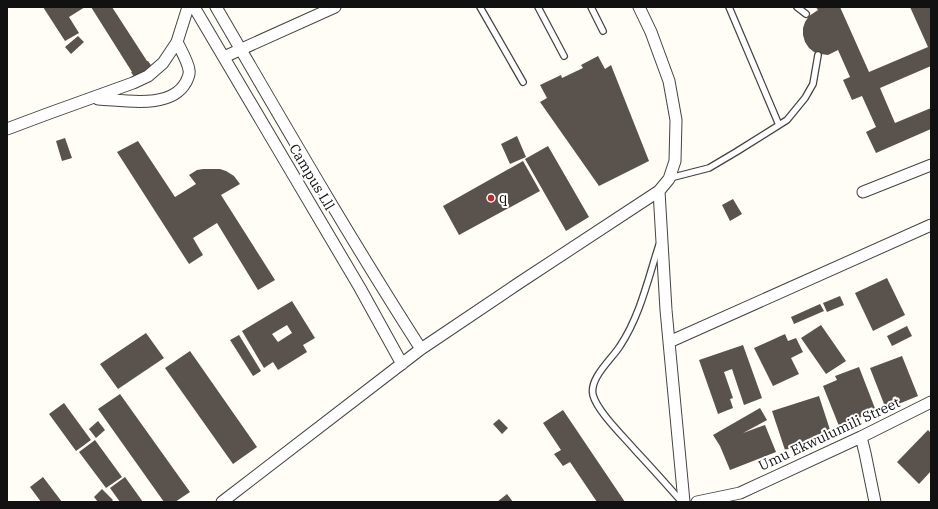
<svg xmlns="http://www.w3.org/2000/svg" width="938" height="509" viewBox="0 0 938 509" font-family="'IBM Plex Serif',serif">
	<style>
		.building { fill: #5a524d; fill-rule: evenodd }
		.lines { fill: none; stroke-linecap: round; stroke-linejoin: round }
		.lane-casing { stroke: #444; stroke-width: 8 }
		.street-casing { stroke: #444; stroke-width: 13 }
		.lane { stroke: #fff; stroke-width: 5.5 }
		.street { stroke: #fff; stroke-width: 11 }
		.poi-dot { fill: #c4262e; stroke: #fff; stroke-width: 1.5 }
		.labels { text-anchor: middle; dominant-baseline: central; stroke-width: 4; stroke-linejoin: round; paint-order: stroke }
		.street-label { font-size: 14px; fill: #111; stroke: #fff }
		.poi-label { font-size: 14px; fill: #111; stroke: #fff; text-anchor: start }
	</style>
	<rect width="100%" height="100%" fill="#fffdf5"/>
	<path class="building" d="M43 7H85L69 17 79 33 65 41Z
		M91 7H112L147 61H148L153 68 136 80 131 72H132Z
		M816 7H840L869 72 928 47 910 7H931V66L880 88 895 123 931 108V129L876 153 866 132 876 127 862 96 852 100 843 80 850 77 838 50 828 55 821 54 814 52 809 48 805 42 803 35V28L805 22 809 16 818 10Z
		M78 36 84 42 71 54 65 47Z
		M598 56 605 69 611 65 649 161 599 186 540 102 547 98 540 85 561 75 562 78 583 68 581 65Z
		M517 136 526 157 510 164 501 144Z
		M65 138 72 158 62 161 56 141Z
		M138 141 175 197 196 184 189 175 197 170 203 169H220L226 171 234 176 240 184 221 195 275 280 258 290 217 223 193 238 203 255 189 264 117 152Z
		M548 146 589 217 566 231 525 159Z
		M523 161 540 191 459 235 443 206Z
		M733 199 742 214 730 221 722 205Z
		M887 278 905 315 873 331 855 293Z
		M840 296 844 305 827 312 823 303Z
		M292 301 315 338 303 345 307 352 278 370 273 362 264 368 242 331ZM287 325 292 333 278 342 272 334Z
		M820 304 824 311 794 324 791 317Z
		M821 325 846 361 826 374 801 338Z
		M907 326 912 336 892 346 887 336Z
		M146 333 164 358 118 389 100 364Z
		M785 334 788 341 796 338 803 352 791 358 799 374 773 386 754 348Z
		M239 335 261 371 253 376 230 340Z
		M743 345 762 398 744 405 732 369 724 372 733 398 730 399 733 408 718 414 699 360Z
		M190 351 257 447 233 464 165 368Z
		M902 356 918 396 886 409 870 368Z
		M859 367 876 411 839 426 823 386 837 380 835 376Z
		M120 394 190 492 175 502H164L98 409Z
		M819 396 832 436 785 450 772 411Z
		M64 403 91 440 76 451 49 414Z
		M760 408 767 420 743 433 765 425 776 452 730 470 720 446 713 435Z
		M563 410 625 502H597L570 462 563 466 554 454 561 450 543 423Z
		M499 419 508 428 502 434 493 424Z
		M98 421 105 430 96 438 89 429Z
		M928 430 931 433V471L919 484 897 462Z
		M95 440 122 477 106 488 79 452Z
		M43 477 62 502H41L30 487Z
		M125 477 143 502H120L110 488Z
		M102 489 113 500 111 502H98L94 497Z
		M507 494 513 502H497Z"/>
	<g class="lines">
		<g class="lane-casing">
			<path id="lane" d="M480 7 523 82
				M538 7 564 56
				M591 7 603 31
				M729 7 779 125
				M797 7 806 14
				M670 178 709 168 736 152 787 120 805 98 813 84 818 55
				M659 245C648 279 640 316 620 346 612 359 589 378 593 395 597 411 624 437 635 450 651 467 666 484 682 502"/>
		</g>
		<g class="street-casing">
			<path id="street" d="M194 7 360 288 402 364
				M216 7C283 122 349 237 421 349
				M224 57 335 7
				M98 99C124 100 171 110 186 82 188 78 190 74 189 70 188 62 181 50 177 42
				M7 129 47 114 133 83 148 76 163 63 177 42 188 7
				M659 191 666 310 684 502
				M863 192 931 165
				M669 342 931 225
				M861 437 865 453 875 502
				M222 502 421 349 519 283 659 191 669 179 675 161 676 120 669 81 651 32 639 7
				M697 502 740 493 861 437 931 402"/>
		</g>
		<use href="#lane" class="lane"/>
		<use href="#street" class="street"/>
	</g>
	<circle class="poi-dot" cx="491" cy="198" r="4"/>
	<g class="labels">
		<g class="street-label">
			<text transform="translate(312 177) rotate(59)">Campus Lll</text>
			<text transform="translate(829 434) rotate(-25)">Umu Ekwulumili Street</text>
		</g>
		<g class="poi-label">
			<text x="499" y="198">q</text>
		</g>
	</g>
	<rect width="938" height="509" fill="none" stroke="#111111" stroke-width="16"/>
</svg>
